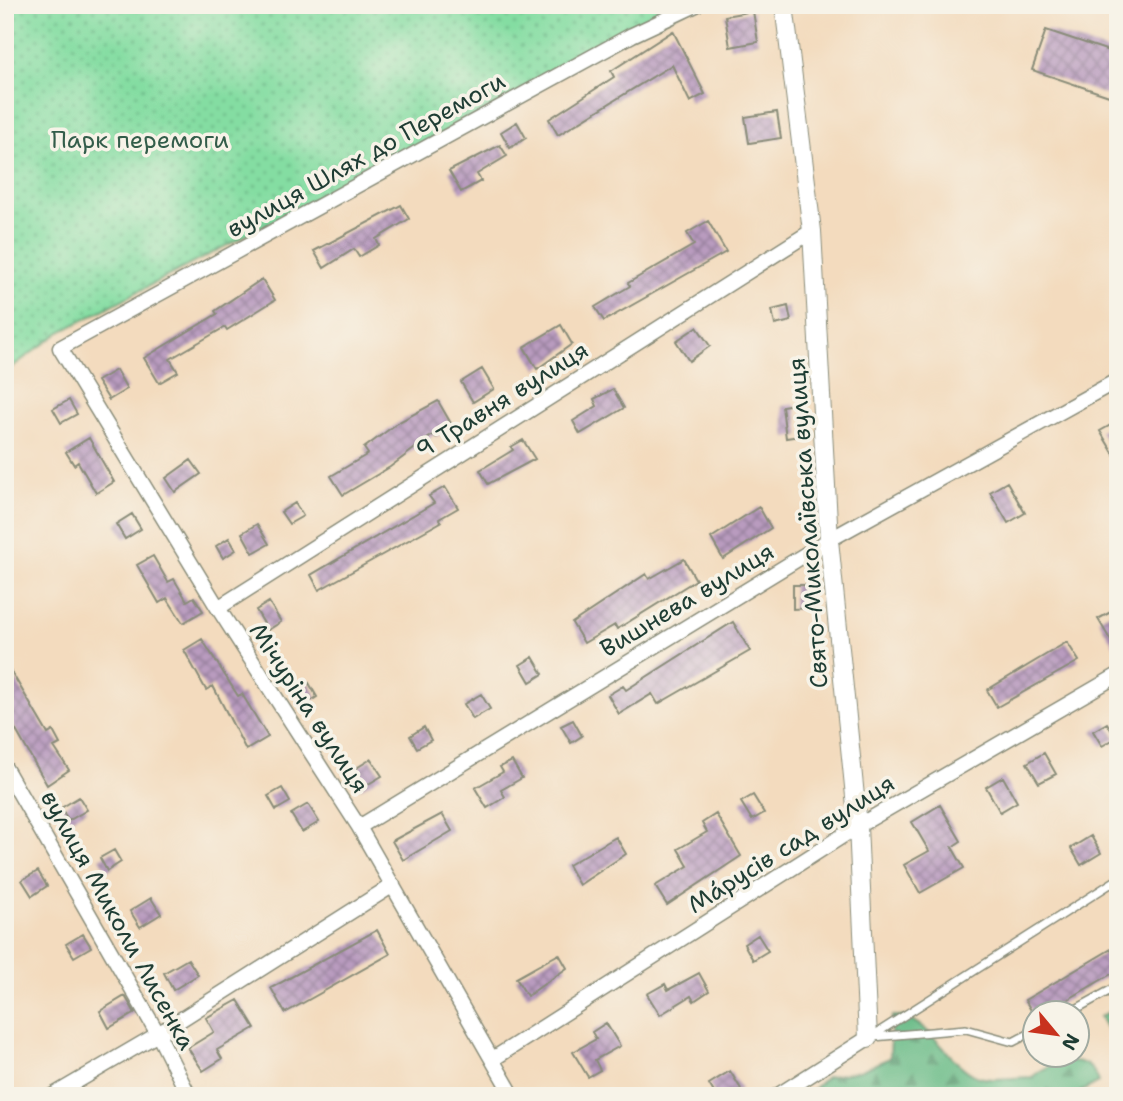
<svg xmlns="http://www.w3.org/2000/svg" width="1123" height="1101" viewBox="0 0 1123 1101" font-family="'Shantell Sans',sans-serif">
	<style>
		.forest { fill: url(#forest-firs); stroke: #457c5e; stroke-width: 2 }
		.park { fill: url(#park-dots); stroke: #528d6b; stroke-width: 2 }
		.building { fill: url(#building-cross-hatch) }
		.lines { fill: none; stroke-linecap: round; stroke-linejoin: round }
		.service-casing { stroke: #898c79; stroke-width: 10 }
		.minor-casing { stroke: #898c79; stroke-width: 17 }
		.tertiary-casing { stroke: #898c79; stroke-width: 20 }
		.service { stroke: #fff; stroke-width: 7 }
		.minor { stroke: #fff; stroke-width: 14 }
		.tertiary { stroke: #fff; stroke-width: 18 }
		.labels { text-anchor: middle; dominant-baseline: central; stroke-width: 7; stroke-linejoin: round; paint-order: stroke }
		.park-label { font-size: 24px; fill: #335d4a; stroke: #f7f3e8 }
		.street-label { font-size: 24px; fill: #1f3d34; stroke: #f7f3e8 }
	</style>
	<defs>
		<pattern id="forest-firs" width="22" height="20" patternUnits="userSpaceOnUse" patternTransform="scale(1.75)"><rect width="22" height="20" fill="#6bbc88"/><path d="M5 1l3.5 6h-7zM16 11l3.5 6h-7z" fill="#579a70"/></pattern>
		<pattern id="park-dots" width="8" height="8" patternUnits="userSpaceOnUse" patternTransform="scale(1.75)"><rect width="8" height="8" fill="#84dda2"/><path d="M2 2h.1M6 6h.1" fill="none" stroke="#6bb485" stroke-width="1.8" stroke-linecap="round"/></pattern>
		<pattern id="building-cross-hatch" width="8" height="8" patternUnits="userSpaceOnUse" patternTransform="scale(1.75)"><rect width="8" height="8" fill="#b99bbf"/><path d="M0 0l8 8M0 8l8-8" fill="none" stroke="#96809c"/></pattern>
	</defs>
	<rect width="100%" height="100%" fill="#f7f3e8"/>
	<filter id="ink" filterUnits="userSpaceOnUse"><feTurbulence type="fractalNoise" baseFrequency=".0143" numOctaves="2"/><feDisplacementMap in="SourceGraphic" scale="14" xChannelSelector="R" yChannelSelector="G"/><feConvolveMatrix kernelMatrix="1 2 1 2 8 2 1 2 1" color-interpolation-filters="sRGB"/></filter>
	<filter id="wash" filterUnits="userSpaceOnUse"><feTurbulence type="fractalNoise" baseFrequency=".00686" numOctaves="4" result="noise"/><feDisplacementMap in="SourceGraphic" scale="28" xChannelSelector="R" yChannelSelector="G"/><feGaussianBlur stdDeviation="1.57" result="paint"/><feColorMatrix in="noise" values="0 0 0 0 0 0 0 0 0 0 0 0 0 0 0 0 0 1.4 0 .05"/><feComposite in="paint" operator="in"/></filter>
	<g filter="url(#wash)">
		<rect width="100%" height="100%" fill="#f3dbbe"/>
		<path class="forest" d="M1118 1007V1048L1100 1017Z
			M892 1016C928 1014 946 1062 976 1076 990 1082 1017 1077 1032 1077 1052 1060 1088 1050 1099 1082L1073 1096H806L826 1077 859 1071 890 1058Z"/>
		<path class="park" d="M5 5H696L632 35 60 332 5 372Z"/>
		<g id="blocks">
			<path class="building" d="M753 11 758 42 730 47 725 16Z
				M1046 30 1118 54V99L1032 70Z
				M673 31 705 94 690 102 672 65 558 135 549 119 614 77 611 71Z
				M777 112 781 138 749 143 745 117Z
				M517 122 526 138 510 148 501 132Z
				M500 145 507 156 477 174 481 181 461 192 449 171Z
				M401 205 409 219 376 239 379 245 359 257 354 249 324 268 314 251Z
				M708 221 726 252 604 321 595 307 630 286 628 283 694 245 687 233Z
				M262 279 275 300 227 330 225 327 170 359 178 372 159 383 144 358 217 314 215 311Z
				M788 306 791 321 775 325 772 310Z
				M561 325 572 344 537 369 524 347Z
				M697 327 710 346 689 361 676 341Z
				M482 369 494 389 473 402 461 382Z
				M116 370 127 389 109 400 97 381Z
				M613 389 624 408 580 434 573 421 597 406 594 399Z
				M69 400 77 414 61 423 53 409Z
				M438 401 453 427 436 437 434 434 390 467 343 495 331 476 368 454 364 448 399 422Z
				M795 404 800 436 786 438 782 406Z
				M1118 421V461L1100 431Z
				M89 438 114 482 96 493 78 462 74 465 66 452Z
				M523 440 535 459 488 484 480 470 513 450 511 447Z
				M191 460 201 474 175 492 166 478Z
				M1007 482 1025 513 1008 523 990 492Z
				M445 487 458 508 439 519 441 522 319 590 311 575 434 503 429 496Z
				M295 503 303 516 289 524 281 512Z
				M759 507 771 528 723 559 711 538Z
				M132 514 141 529 125 539 116 524Z
				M257 524 269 544 253 553 242 533Z
				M229 538 236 550 223 558 216 546Z
				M153 556 168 582 174 579 187 601 194 597 203 611 183 623 167 598 159 603 137 565Z
				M684 559 696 580 617 629 615 625 584 643 572 623 646 574 649 579Z
				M793 585H810V608L793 609Z
				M269 602 281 622 268 630 256 610Z
				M1118 608V653L1098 619Z
				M733 622 750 651 658 704 652 694 619 714 608 695 623 686 626 690Z
				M202 639 238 696 242 694 268 737 246 750 213 686 206 690 184 650Z
				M1067 642 1079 661 997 707 987 690Z
				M533 657 543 674 530 682 520 665Z
				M5 661 48 734 53 731 60 744 54 747 69 770 47 785 5 711Z
				M309 683 317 697 306 704 298 690Z
				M481 694 490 709 473 719 464 704Z
				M573 720 582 736 571 743 561 726Z
				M1107 723 1116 738 1102 746 1093 731Z
				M424 727 431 740 417 748 410 736Z
				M1044 753 1056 774 1039 783 1027 763Z
				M371 759 382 776 360 789 350 772Z
				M512 761 522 778 501 790 505 797 487 808 475 788 503 772 500 767Z
				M1003 777 1017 802 1000 812 986 787Z
				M282 788 290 802 276 810 268 796Z
				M753 795 764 813 752 820 741 802Z
				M79 797 87 810 68 821 61 808Z
				M308 804 319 822 302 832 291 814Z
				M940 805 961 841 952 847 964 868 920 893 904 865 929 851 912 822Z
				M442 814 452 831 403 860 392 841Z
				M716 814 741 856 667 905 655 886 688 866 678 849 707 832 702 823Z
				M1091 836 1101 853 1081 865 1071 848Z
				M616 837 626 854 579 885 568 865Z
				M114 850 121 862 107 871 100 858Z
				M38 871 47 886 32 896 22 880Z
				M151 898 161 914 140 927 130 911Z
				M377 930 390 954 285 1013 271 988Z
				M83 934 91 947 74 957 66 944Z
				M758 935 768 951 753 960 744 944Z
				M1118 945V970L1045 1013H1035V1017L1025 1000Z
				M559 954 567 968 527 996 516 978Z
				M188 959 198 975 173 990 164 973Z
				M699 973 709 991 694 1001 691 996 660 1015 647 994 665 984 668 990Z
				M125 996 135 1013 109 1028 100 1011Z
				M238 1000 255 1028 217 1050 222 1059 203 1071 188 1048 214 1032 206 1018Z
				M606 1023 620 1046 595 1060 600 1070 588 1077 573 1052 596 1039 592 1032Z
				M730 1071 741 1089 729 1096H716L709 1084Z"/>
		</g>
	</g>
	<g filter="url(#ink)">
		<use href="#blocks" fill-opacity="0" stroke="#898c79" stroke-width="2"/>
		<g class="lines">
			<g class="service-casing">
				<path id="service" d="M1015 5H1038
					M1067 1014 1118 986
					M873 1037 966 1029 1013 1042 1036 1030
					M869 1038 1118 879"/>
			</g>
			<g class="minor-casing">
				<path id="minor" d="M218 608 812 231
					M5 768 158 1034 189 1096
					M359 827 829 540 1118 380
					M493 1059 858 826 1118 675
					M52 1096 158 1034 393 885
					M513 1096 359 827 218 608 60 348 632 35 696 5
					M777 1096 868 1038"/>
			</g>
			<g class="tertiary-casing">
				<path id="tertiary" d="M784 5 812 231 829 540 858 826 868 1038"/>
			</g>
			<use href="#service" class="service"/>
			<use href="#minor" class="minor"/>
			<use href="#tertiary" class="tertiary"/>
		</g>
	</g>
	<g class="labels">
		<g class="park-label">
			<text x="140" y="140">Парк перемоги</text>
		</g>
		<g class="street-label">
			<text transform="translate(366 155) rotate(-29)">вулиця Шлях до Перемоги</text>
			<text transform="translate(502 400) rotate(-32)">9 Травня вулиця</text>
			<text transform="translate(808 523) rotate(-94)">Свято-Миколаївська вулиця</text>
			<text transform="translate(687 600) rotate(-31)">Вишнева вулиця</text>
			<text transform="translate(309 708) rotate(57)">Мічуріна вулиця</text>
			<text transform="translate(791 844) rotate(-32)">Мáрусів сад вулиця</text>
			<text transform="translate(118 920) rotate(61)">вулиця Миколи Лисенка</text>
		</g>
	</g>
	<rect width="1123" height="1101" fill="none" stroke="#f7f3e8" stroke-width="28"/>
	<g transform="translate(1056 1034) rotate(119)"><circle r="33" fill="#f7f3e8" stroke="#a1aaa0" stroke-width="2"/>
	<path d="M0-5L12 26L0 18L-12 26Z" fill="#c8321e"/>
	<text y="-10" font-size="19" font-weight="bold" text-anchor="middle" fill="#1f3d34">N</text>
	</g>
</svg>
